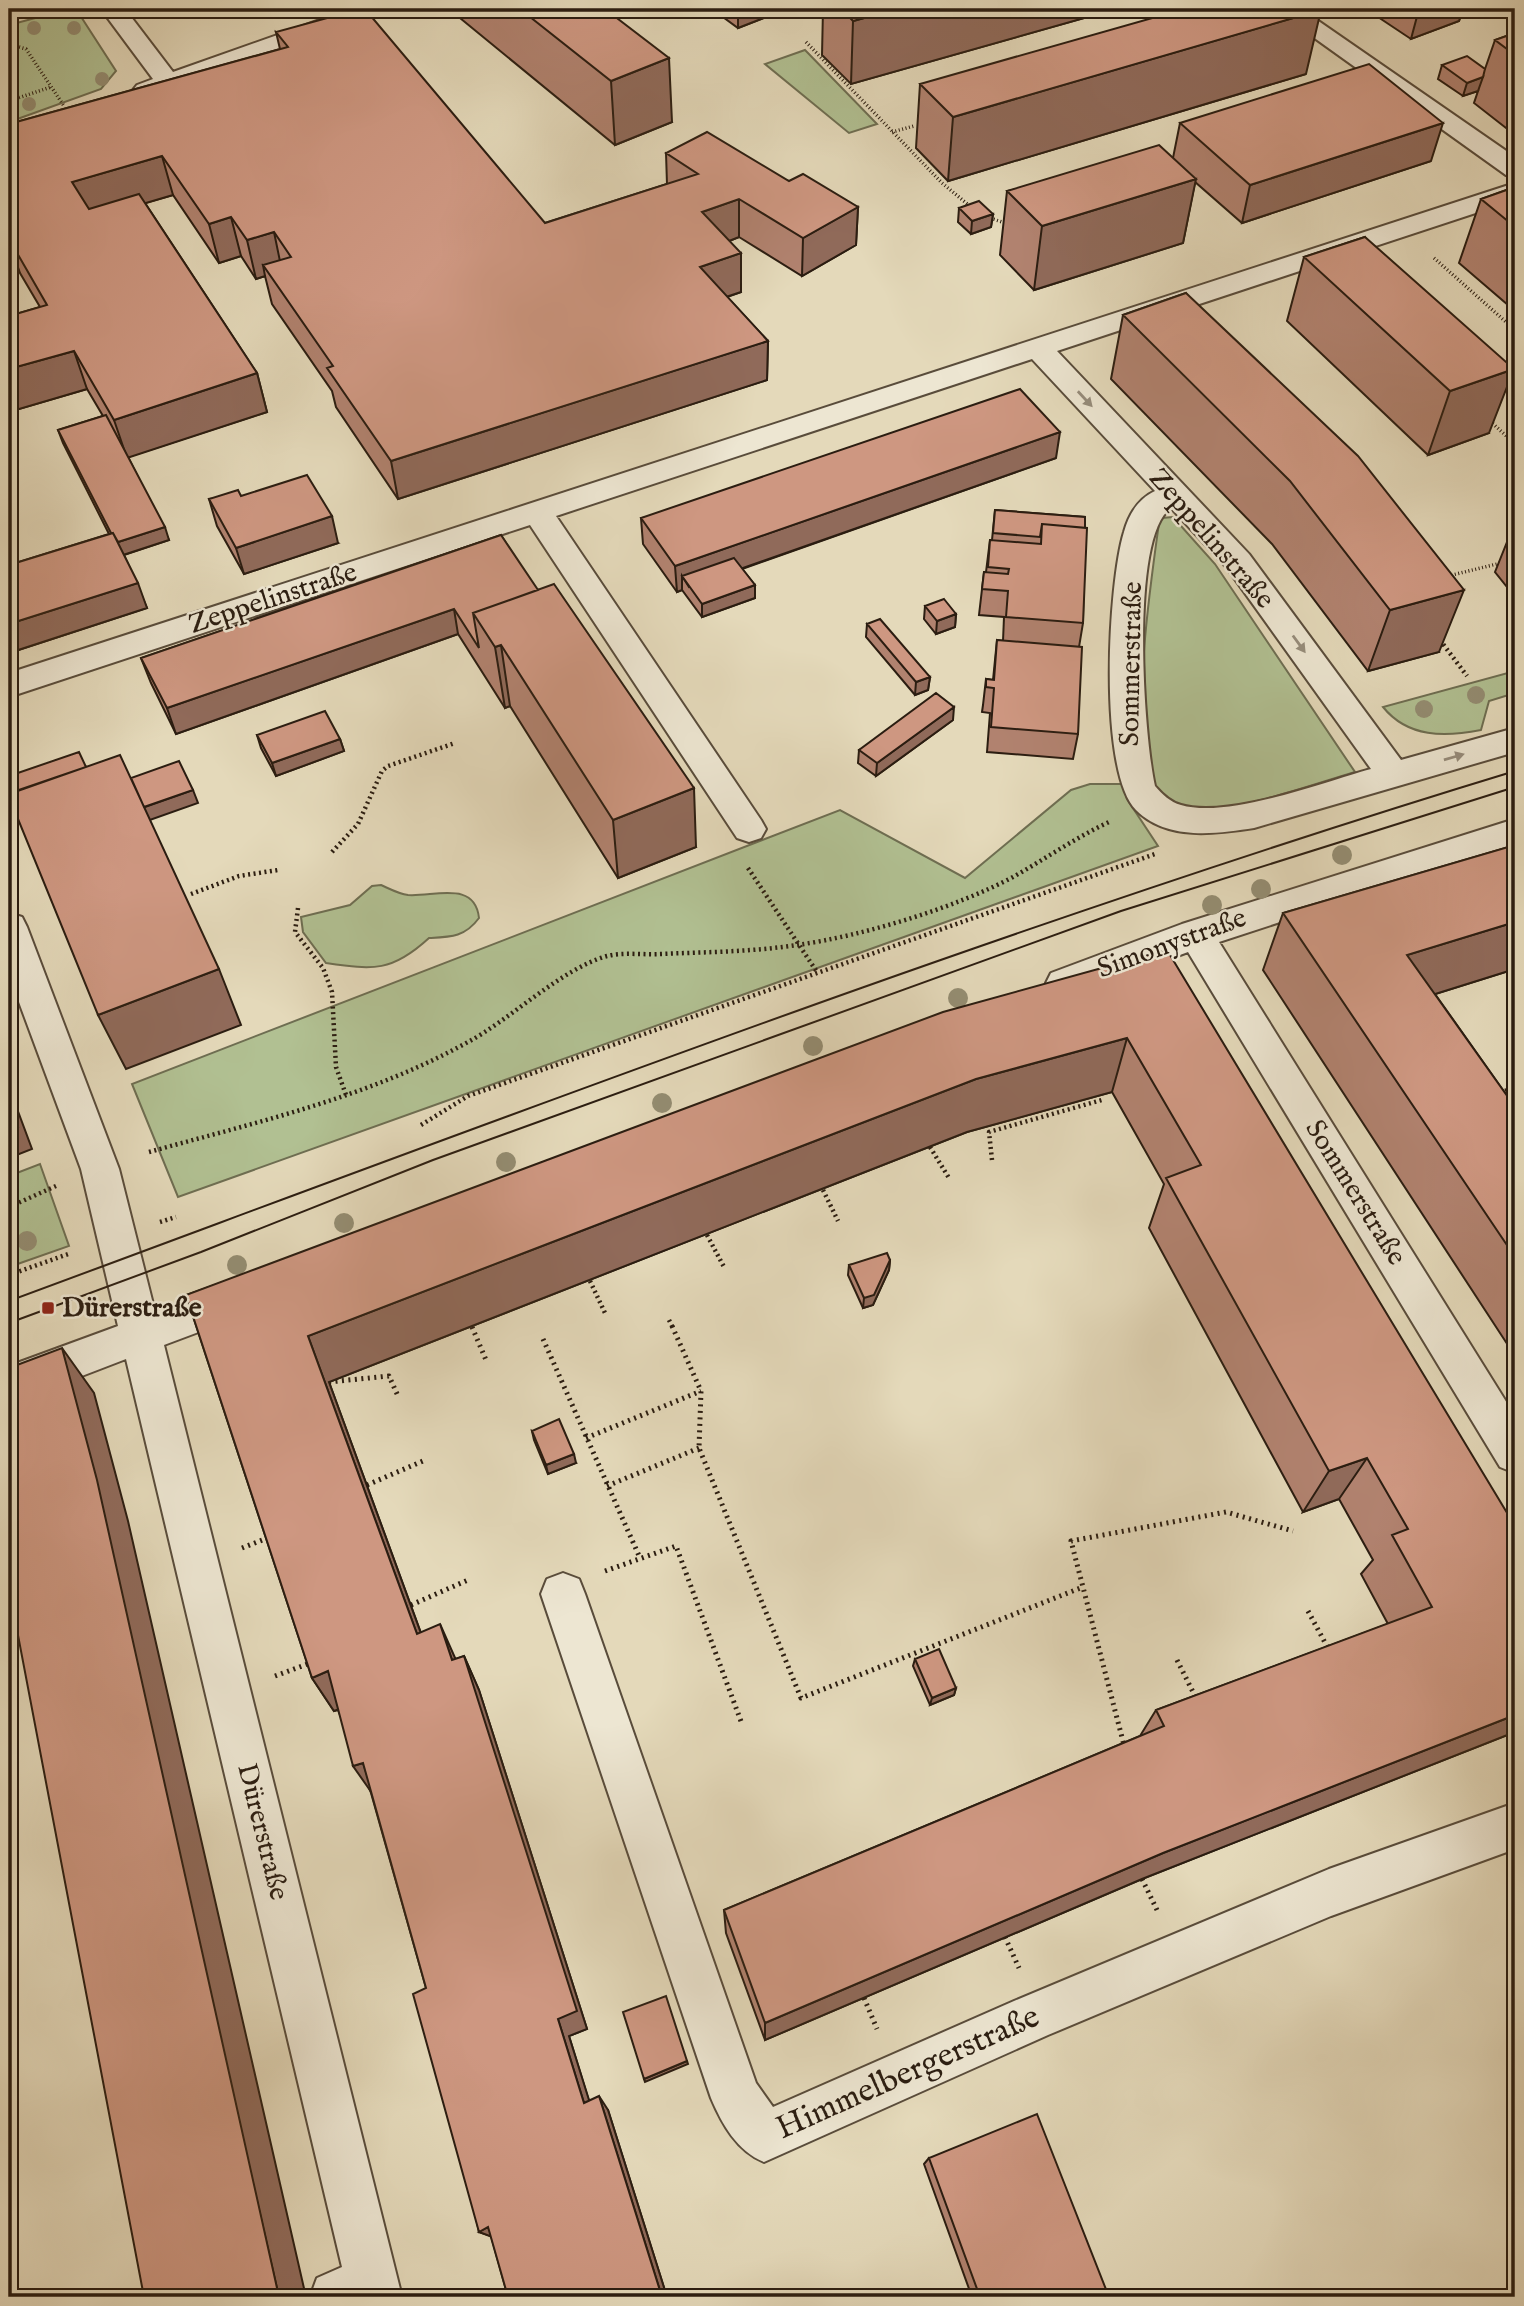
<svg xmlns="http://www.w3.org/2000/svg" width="1524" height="2306" viewBox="0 0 1524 2306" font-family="'IM FELL English',serif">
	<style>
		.green { fill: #b1c092; stroke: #6e6e52; stroke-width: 2 }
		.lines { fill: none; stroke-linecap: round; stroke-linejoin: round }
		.minor-casing { stroke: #594c3b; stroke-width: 4 }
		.path-far2 { stroke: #2b1d11; stroke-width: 3.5; stroke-dasharray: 1 2.5; stroke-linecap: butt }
		.path-far1 { stroke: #2b1d11; stroke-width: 4.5; stroke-dasharray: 2 3.5; stroke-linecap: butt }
		.path { stroke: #2b1d11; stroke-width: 5; stroke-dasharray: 2 4.5; stroke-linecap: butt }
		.minor { fill: #ede6d2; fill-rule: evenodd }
		.tram { stroke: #2b1d11; stroke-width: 2 }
		.tree { fill: #948d72 }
		.wall { fill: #b1826f; stroke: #2b1d11; stroke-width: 2 }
		.shaded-wall { fill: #906a5a; stroke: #2b1d11; stroke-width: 2 }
		.building { fill: #ce9781; stroke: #2b1d11; stroke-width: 2 }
		.oneway { fill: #968c7b }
		.poi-dot { fill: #8f2418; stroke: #ede6d2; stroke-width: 2.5 }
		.labels { text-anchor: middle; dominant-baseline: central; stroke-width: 5; stroke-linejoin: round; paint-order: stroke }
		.street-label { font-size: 28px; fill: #2b1d11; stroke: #ede6d2 }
		.poi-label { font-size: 28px; font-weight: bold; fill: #2b1d11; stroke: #ede6d2; text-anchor: start }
		.near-street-label { font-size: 33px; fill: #2b1d11; stroke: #ede6d2 }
	</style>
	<rect width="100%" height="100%" fill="#e4d9ba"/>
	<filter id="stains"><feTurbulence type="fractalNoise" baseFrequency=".00286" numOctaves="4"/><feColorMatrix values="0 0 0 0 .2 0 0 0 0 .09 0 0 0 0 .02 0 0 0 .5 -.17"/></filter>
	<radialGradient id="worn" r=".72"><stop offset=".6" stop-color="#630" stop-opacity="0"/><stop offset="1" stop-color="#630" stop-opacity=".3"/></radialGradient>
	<path class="green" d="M69 9H76L116 71 101 89 9 122V25Z
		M805 50 877 124 849 133 765 64Z
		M1173 517 1215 564 1355 772C1305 787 1258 805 1206 809 1199 809 1190 812 1184 810 1167 806 1150 785 1147 768 1134 699 1149 594 1159 523L1162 518Z
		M1515 671V693L1489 701 1481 730C1445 737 1408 738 1383 707Z
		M1090 784H1123L1127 799 1158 846 178 1197 132 1084 840 810 965 878 1071 790Z
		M381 885C390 889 399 894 408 895 434 897 475 880 479 918 465 937 451 937 429 938 392 972 374 970 326 963L303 932 301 917 350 905 372 886Z
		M40 1164 69 1246 9 1267V1176Z"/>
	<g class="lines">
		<g class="minor-casing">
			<path id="minor" d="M101 9H125L173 72 351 9H385L382 14 146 98 137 95 133 90 137 85 153 79Z
				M1274 9H1301L1515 157V177L1506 175Z
				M1515 183V200L1057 351 1249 554 1401 760 1515 728V752L1254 828C1216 834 1167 841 1136 810 1098 772 1108 584 1124 532 1129 514 1138 499 1155 491L1032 359 556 516 761 820 766 829 761 838 749 842 737 838 530 525 9 697V673ZM1171 508 1227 568 1371 769C1323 782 1228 819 1181 805 1170 802 1162 794 1155 786 1144 738 1129 536 1171 508Z
				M1515 819V845L1219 942 1515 1416V1473L1500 1467 1188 952 1064 998 1051 993 1046 983 1051 973 1182 924Z
				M9 913 22 917 27 927 119 1169 155 1312 243 1279 257 1284 263 1297 257 1310 164 1345 402 2297H310L317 2278 342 2267 126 1359 9 1404V1366L118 1326 81 1169 9 975Z
				M563 1573 579 1579 585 1594 756 2083 773 2107 1014 2001 1329 1869 1515 1803V1849L1331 1916 1048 2035 764 2162C737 2151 722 2124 711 2098L541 1594 547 1579Z"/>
		</g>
		<path class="path-far2" d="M806 42 942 183 971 207
			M9 44 26 49 64 106
			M9 101 51 87
			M892 132 914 126
			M987 217 1008 224
			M1434 258 1515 330
			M1490 421 1515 444
			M1448 576 1501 563"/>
		<path class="path-far1" d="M1448 576 1451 575
			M1440 640 1467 676
			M332 852 358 824 382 771 388 766 455 743
			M748 868 817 972
			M191 894 239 876 278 870
			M298 908 295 932 323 968 332 992 336 1067 346 1095
			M1500 1093 1515 1087
			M421 1125 468 1096 1155 854
			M930 1147 949 1178
			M149 1152C257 1122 369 1097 468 1042 511 1019 561 969 607 956 623 952 643 955 660 954 705 952 751 952 797 945 862 936 955 908 1013 877 1045 859 1075 838 1109 822
			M992 1160 989 1132 1102 1100
			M823 1190 838 1221
			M9 1207 56 1186
			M160 1222 176 1217
			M707 1235 724 1267
			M9 1275 71 1253
			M590 1281 605 1313
			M669 1320 673 1328"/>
		<path class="path" d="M672 1326 701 1391 699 1448 801 1698 1083 1587
			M472 1327 486 1360
			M543 1339 640 1558
			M329 1382 389 1376 398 1396
			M586 1438 701 1391
			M367 1485 423 1461
			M607 1486 699 1448
			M242 1548 270 1537
			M605 1571 676 1546 742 1724
			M411 1605 468 1580
			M1308 1611 1329 1650
			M1177 1660 1197 1700
			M275 1676 313 1662
			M1125 1749 1071 1541 1226 1512 1293 1531
			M1142 1879 1157 1910
			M1005 1937 1019 1968
			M864 1998 877 2029"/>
		<use href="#minor" class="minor"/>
		<path class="tram" d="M9 1301C509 1116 1005 926 1515 771
			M9 1323 201 1252 433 1160 1121 911 1515 787"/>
	</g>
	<g class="tree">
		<circle cx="34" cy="28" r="7"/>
		<circle cx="74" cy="28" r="7"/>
		<circle cx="102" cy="79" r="7"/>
		<circle cx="29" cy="104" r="7"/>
		<circle cx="1476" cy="695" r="9"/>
		<circle cx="1424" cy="709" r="9"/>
		<circle cx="1342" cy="855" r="10"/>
		<circle cx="1261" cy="889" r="10"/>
		<circle cx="1212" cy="905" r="10"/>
		<circle cx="958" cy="998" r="10"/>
		<circle cx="813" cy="1046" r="10"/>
		<circle cx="662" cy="1103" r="10"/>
		<circle cx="506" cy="1162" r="10"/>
		<circle cx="344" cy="1223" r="10"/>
		<circle cx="27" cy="1241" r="10"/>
		<circle cx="237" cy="1265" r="10"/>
	</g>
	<path class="wall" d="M449 9H605L672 122 615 145Z
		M712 9H787L738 28Z
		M823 9H1103L1102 13 851 84 822 55Z
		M1366 9H1463L1459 21 1411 39Z
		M1510 9H1515V16L1509 12Z
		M276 32 545 223 667 184 666 153 789 181 858 207 856 245 802 276 739 237 729 241 741 292 727 297 768 341 767 380 398 499 336 407 332 391 272 304 265 276 256 279 241 256 219 263 173 195 145 203 257 373 267 412 128 457 169 540 124 555 147 608 9 653V565L109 534 63 443 58 430 103 416 87 389 9 412V316L40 307 20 273 9 242V124L280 49Z
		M1515 33V135L1474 103 1478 91 1463 96 1438 79 1442 65 1485 69 1495 40Z
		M1306 74 948 181 916 148 920 84Z
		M1180 123 1431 161 1242 223 1195 182 1183 243 1034 290 1000 255 1007 191 1173 158Z
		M1515 187V311L1459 263 1481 199Z
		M959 208 993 214 991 227 971 234 958 222Z
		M1365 237 1489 433 1428 455 1287 321 1304 257Z
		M1186 293 1439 652 1368 671 1272 544 1111 379 1123 315Z
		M1056 458 742 569 755 585V598L702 617 682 590 677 592 643 544 641 518Z
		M241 496 338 543 244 574 217 526 209 499Z
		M995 510 1085 517 1083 623 1079 647 1078 734 1073 759 987 752 990 713 982 712 983 705 986 679 993 680 997 640 1003 641 1004 617 979 615 984 572H986L990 540H992Z
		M1515 522V597L1495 572Z
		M501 535 696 847 618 878 510 706 505 708 458 634 176 734 151 683 141 658Z
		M925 606 956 614 955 627 936 634 924 619Z
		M867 624 930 677 928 690 915 695 866 637Z
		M953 720 876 776 858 763 859 750Z
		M257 735 340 739 344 751 276 776 261 748Z
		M1515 845V969L1435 994 1515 1107V1356L1263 970 1283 913Z
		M1167 950 1515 1732 1142 1879 765 2040 726 1933 724 1910 1140 1736 1156 1710 1388 1624 1361 1574 1373 1560 1339 1499 1303 1512 1149 1228 1164 1184 1112 1092 967 1132 329 1382 421 1633 456 1659 464 1656 479 1690 587 2029 569 2036 589 2101 608 2110 667 2297H508L491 2236 479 2232 426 1988 371 1793 338 1710 334 1711 312 1678 186 1295Z
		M890 1260 889 1270 873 1305 863 1308 848 1275 849 1265Z
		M532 1431 576 1463 548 1474 534 1440Z
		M915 1659 956 1688 954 1695 930 1705 913 1666Z
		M929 2158 1109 2297H972L924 2164Z"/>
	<path class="shaded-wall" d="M9 9H13L14 13 9 15Z
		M738 9H787L738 28Z
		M897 9H1103L1102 13 851 84 853 21Z
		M1419 9H1463L1459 21 1411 39Z
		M1321 10 1306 74 948 181 953 117Z
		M669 58 672 122 615 145 611 81Z
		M1483 77 1478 91 1463 96 1467 83Z
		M1443 123 1431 161 1242 223 1250 185Z
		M162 156 173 195 85 221 72 182Z
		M1196 179 1183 243 1034 290 1042 226Z
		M739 199V237L704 251 702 212Z
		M858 207 856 245 802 276 803 238Z
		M993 214 991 227 971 234 972 221Z
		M231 217 241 256 219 263 209 224Z
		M274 232 282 271 263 265 265 276 256 279 247 240Z
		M741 253V292L702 305 700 267Z
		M768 341 767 380 398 499 391 461Z
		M74 351 87 389 9 412V369Z
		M1514 369 1489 433 1428 455 1450 391Z
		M257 373 267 412 127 458 114 420Z
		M1060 432 1056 458 689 587 682 576V590L677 592 675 566Z
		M332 516 338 543 244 574 236 548Z
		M165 527 169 540 120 556 115 543Z
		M138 583 147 608 9 653V624Z
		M755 585V598L702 617V604Z
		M1464 590 1439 652 1368 671 1390 610Z
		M454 609 458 634 176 734 167 708Z
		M956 614 955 627 936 634 937 621Z
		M501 645 510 706 505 708 495 647Z
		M930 677 928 690 915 695 916 682Z
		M954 707 953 720 876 776 877 763Z
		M340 739 344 751 276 776 272 763Z
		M694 788 696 847 618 878 613 820Z
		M193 790 198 803 147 821 142 808Z
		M1515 922V969L1381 1011 1407 955Z
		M219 969 241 1025 126 1069 98 1015Z
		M1127 1038 1112 1092 967 1132 329 1382 434 1669 417 1634 308 1336 976 1079Z
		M9 1091 13 1098 32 1149 9 1158Z
		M890 1260 889 1270 873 1305 863 1308 864 1298Z
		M62 1348 94 1393 128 1521 306 2297H279Z
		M574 1454 576 1463 548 1474 546 1465Z
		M1367 1458 1339 1499 1303 1512 1329 1471Z
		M440 1624 456 1660H452Z
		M464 1656 479 1690 587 2029 569 2036 594 2116 584 2103 558 2019Z
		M328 1671 350 1705 334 1711 312 1678Z
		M956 1688 954 1695 930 1705 932 1698Z
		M1515 1715V1732L1142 1879 765 2040V2023L1163 1853Z
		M363 1763 374 1796 353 1766Z
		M687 2061 688 2064 645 2082 644 2079Z
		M599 2096 608 2110 667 2297H662Z
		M488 2227 495 2238 479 2232Z
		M9 2275 13 2297H9Z"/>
	<path class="building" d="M360 9H365L545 223 698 174 666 153 707 132 789 181 803 174 858 207 803 238 739 199 702 212 741 253 700 267 768 341 391 461 327 368 333 366 263 265 291 257 274 232 247 240 231 217 209 224 162 156 72 182 89 209 139 194 257 373 114 420 74 351 9 369V316L47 305 9 239V233L14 231 9 223V124L288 47 276 32Z
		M520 9H605L669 58 611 81Z
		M842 9H897L853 21Z
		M1184 9H1319L1321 10 953 117 920 84Z
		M1515 33V55L1495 40Z
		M1467 56 1485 69 1483 77 1467 83 1442 65Z
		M1369 64 1443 123 1250 185 1180 123Z
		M1159 145 1196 179 1042 226 1007 191Z
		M1515 187V227L1481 199Z
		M979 201 993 214 972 221 959 208Z
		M1365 237 1514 369 1450 391 1304 257Z
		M1186 293 1358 456 1464 590 1390 610 1290 481 1123 315Z
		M1020 389 1060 432 675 566 641 518Z
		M106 415 165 527 118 542 113 533H111L58 430Z
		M307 475 332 516 236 548 209 499 238 490 241 496Z
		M995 510 1085 517V528L1042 524 1040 537 993 533Z
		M1042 524 1087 528 1083 623 1006 617 1008 591 982 589 984 572 1008 574 1009 569 988 567 990 540 1041 544Z
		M113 533 138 583 9 624V565Z
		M501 535 538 590 473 613 479 648 454 609 167 708 141 658Z
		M734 558 755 585 702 604 682 576Z
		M554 584 694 788 613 820 501 645 495 647 473 613Z
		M944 599 956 614 937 621 925 606Z
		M880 619 930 677 916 682 867 624Z
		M997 640 1082 647 1078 734 991 727 994 688 986 687V679L994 680Z
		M936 693 954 707 877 763 859 750Z
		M325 711 340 739 272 763 257 735Z
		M79 752 86 767 10 793 9 790V776Z
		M120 755 219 969 98 1015 9 797V794Z
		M179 761 193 790 144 807 131 778Z
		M1515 845V922L1407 955 1515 1107V1257L1283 913Z
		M1167 950 1515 1526V1715L1163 1853 765 2023 724 1910 1164 1726 1156 1710 1432 1607 1392 1535 1408 1529 1367 1458 1329 1471 1166 1178 1201 1165 1127 1038 976 1079 308 1336 417 1634 440 1624 452 1660 464 1656 577 2011 558 2019 584 2103 599 2096 662 2297H508L488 2227 479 2232 413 1994 426 1988 363 1763 353 1766 328 1671 312 1678 186 1295 943 1012Z
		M9 1101 18 1127 9 1131Z
		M887 1253 890 1260 874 1295 864 1298 849 1265Z
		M62 1348 97 1480 279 2297H144L9 1588V1368Z
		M559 1419 574 1454 546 1465 532 1431Z
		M939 1649 956 1688 932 1698 915 1659Z
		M666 1996 687 2061 644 2079 623 2012Z
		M1037 2114 1109 2297H980L929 2158Z"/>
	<defs><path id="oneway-solid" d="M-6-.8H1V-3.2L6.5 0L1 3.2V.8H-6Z" transform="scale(1.75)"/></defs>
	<g class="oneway">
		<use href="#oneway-solid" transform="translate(1085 399) rotate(47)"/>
		<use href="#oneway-solid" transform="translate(1299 644) rotate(54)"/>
		<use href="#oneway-solid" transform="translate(1454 757) rotate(-16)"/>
	</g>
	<rect class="poi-dot" x="41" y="1301" width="14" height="14" rx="3.5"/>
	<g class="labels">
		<g class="street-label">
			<text transform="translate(1211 539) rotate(49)">Zeppelinstraße</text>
			<text transform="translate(273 599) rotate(-18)">Zeppelinstraße</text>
			<text transform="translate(1132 664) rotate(-89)">Sommerstraße</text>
			<text transform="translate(1172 944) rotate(-20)">Simonystraße</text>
			<text transform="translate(1355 1193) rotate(58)">Sommerstraße</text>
			<text transform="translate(262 1832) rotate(76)">Dürerstraße</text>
		</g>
		<g class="poi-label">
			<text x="62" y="1308">Dürerstraße</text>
		</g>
		<g class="near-street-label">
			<text transform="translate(908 2073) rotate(-24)">Himmelbergerstraße</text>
		</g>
	</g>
	<rect width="1524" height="2306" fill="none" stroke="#e4d9ba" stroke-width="35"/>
	<rect x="10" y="10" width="1503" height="2285" fill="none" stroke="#2b1d11" stroke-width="3.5"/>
	<rect x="18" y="18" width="1489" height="2271" fill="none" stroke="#2b1d11" stroke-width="2"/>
	<rect width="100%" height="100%" filter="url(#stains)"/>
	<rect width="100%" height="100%" fill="url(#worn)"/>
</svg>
